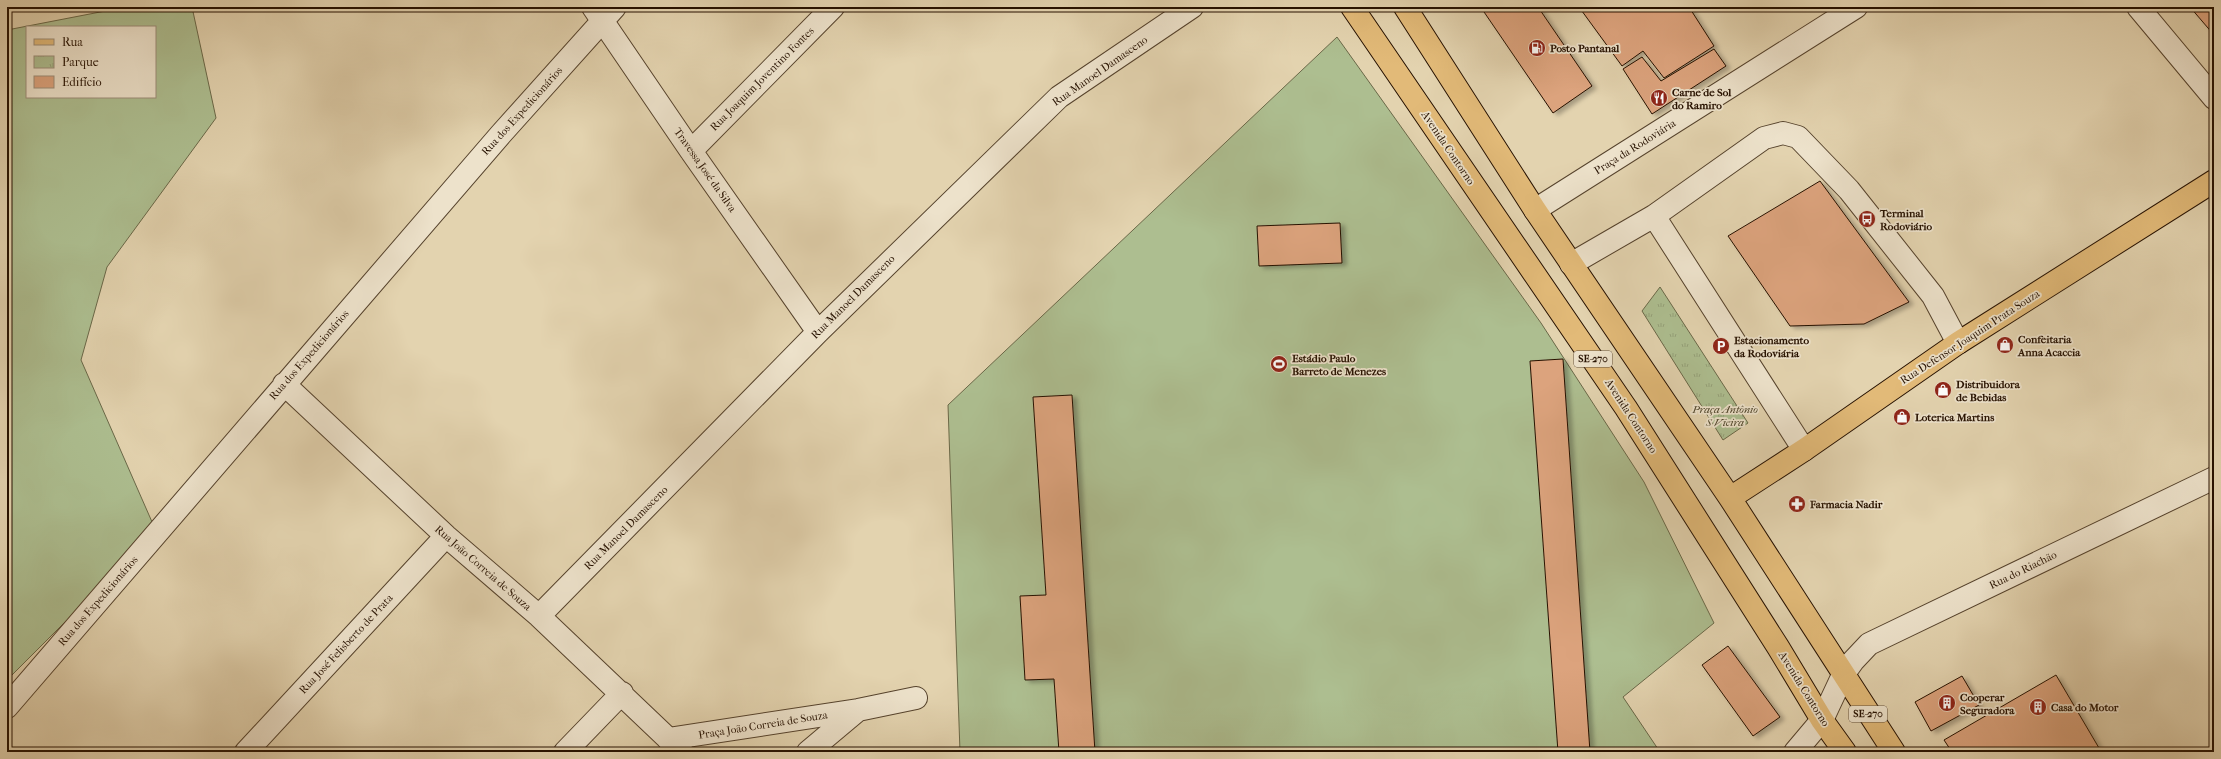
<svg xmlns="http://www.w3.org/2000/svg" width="2221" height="759" viewBox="0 0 2221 759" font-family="'IM FELL French Canon',serif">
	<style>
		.green { fill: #adbe90; stroke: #6a6848; fill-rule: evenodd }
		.park { fill: url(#park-tufts); stroke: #6a6848 }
		.building { fill: #dca37d; stroke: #261100; filter: url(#shadow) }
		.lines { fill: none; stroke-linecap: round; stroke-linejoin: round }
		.minor-casing { stroke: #55422c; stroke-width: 24 }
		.major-casing { stroke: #261100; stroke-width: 24 }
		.minor { stroke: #ede2cb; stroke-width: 22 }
		.major { stroke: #e2ba78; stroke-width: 22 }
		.labels { text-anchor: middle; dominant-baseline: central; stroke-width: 3.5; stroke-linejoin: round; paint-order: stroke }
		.shield { fill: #ede2cb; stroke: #62503d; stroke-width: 1 }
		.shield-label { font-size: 10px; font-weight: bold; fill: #261100 }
		.poi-label { font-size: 11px; font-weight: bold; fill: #261100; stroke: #ede2cb; text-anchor: start }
		.street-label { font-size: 11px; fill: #261100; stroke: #ede2cb }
		.park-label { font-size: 11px; font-style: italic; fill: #4e452b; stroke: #ede2cb }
	</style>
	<defs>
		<pattern id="park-tufts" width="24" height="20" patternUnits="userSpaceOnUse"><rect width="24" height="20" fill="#adbe90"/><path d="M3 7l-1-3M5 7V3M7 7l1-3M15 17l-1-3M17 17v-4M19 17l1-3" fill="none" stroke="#95a27a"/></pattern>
		<filter id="shadow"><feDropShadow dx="4.5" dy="2.5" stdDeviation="2" flood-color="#0004"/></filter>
	</defs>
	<rect width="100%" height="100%" fill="#e3d3af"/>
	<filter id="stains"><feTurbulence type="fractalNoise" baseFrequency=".005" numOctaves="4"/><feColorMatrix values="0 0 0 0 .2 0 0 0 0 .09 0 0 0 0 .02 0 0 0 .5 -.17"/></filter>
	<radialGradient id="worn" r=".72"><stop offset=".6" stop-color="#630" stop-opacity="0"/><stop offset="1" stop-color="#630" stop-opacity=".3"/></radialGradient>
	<path class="green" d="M126 7H192L216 118 107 267 81 360 156 531 7 680V30ZM27 27H155V97H27Z
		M1337 37 1541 323 1644 482 1714 623 1623 697 1660 752H960L948 405Z"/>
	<path class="park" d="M1660 287 1748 423 1723 440 1642 311Z"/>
	<path class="building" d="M1486 7H1538L1592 86 1553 113 1482 9Z
		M1579 7H1689L1714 46 1664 78 1643 51 1622 66Z
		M2190 7H2214V35Z
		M1714 49 1726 66 1652 114 1623 69 1642 57 1661 81Z
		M1820 181 1909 302 1864 324 1790 326 1728 236Z
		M1340 223 1342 263 1259 266 1257 226Z
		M1563 359 1590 752H1558L1530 361Z
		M1072 395 1095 752H1059L1054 679 1025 680 1020 596 1046 595 1033 397Z
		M1728 646 1780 717 1753 736 1702 665Z
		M2056 675 2099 748 2092 752H1952L1944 740Z
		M1962 676 1979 705 1931 731 1915 702Z"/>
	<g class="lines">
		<g class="minor-casing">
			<path id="minor" d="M593 7 691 151 818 332
				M2138 7 2214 98
				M691 151 833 7
				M1535 210 1856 7
				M1654 216 1804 450
				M1571 264 1654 216 1764 138 1783 133 1798 137 1849 190 1933 296 1958 343
				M284 384 446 536 539 616 682 752
				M539 616 818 332 1059 97 1192 7
				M7 707 501 134 615 7
				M668 739 858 710 916 698
				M246 752 446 536
				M565 752 622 693
				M808 752 858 710
				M1795 752 1822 720 1843 675 1853 661 1869 644 2214 478"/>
		</g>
		<g class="major-casing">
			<path id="major" d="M1352 7 1626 408 1778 647 1822 720 1845 752
				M1405 7 1535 210 1730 498 1894 752
				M1730 498 1804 450 1958 343 2214 181"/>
		</g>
		<use href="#minor" class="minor"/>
		<use href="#major" class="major"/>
	</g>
	<defs>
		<g id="fuel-disc" transform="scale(0.9)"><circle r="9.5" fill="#8f2418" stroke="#ede2cb"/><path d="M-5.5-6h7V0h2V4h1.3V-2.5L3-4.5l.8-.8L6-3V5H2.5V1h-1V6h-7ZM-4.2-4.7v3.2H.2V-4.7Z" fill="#fff"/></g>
		<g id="restaurant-disc" transform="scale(0.9)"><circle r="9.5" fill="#8f2418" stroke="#ede2cb"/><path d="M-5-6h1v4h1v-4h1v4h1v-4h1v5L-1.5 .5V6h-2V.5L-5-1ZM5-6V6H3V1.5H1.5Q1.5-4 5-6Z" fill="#fff"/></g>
		<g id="bus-disc" transform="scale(0.9)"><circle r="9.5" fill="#8f2418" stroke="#ede2cb"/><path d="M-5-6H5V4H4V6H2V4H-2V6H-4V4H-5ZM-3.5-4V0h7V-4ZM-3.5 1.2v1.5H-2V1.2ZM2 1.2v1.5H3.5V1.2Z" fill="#fff"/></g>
		<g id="shop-disc" transform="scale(0.9)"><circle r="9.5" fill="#8f2418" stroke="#ede2cb"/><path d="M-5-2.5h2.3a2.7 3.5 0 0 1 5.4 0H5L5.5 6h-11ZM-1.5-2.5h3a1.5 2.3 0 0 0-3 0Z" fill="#fff"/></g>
		<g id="parking-disc" transform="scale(0.9)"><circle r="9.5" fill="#8f2418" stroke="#ede2cb"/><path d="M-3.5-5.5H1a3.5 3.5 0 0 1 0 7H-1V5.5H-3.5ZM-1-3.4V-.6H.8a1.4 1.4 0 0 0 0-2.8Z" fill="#fff"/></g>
		<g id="stadium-disc" transform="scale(0.9)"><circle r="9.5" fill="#8f2418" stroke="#ede2cb"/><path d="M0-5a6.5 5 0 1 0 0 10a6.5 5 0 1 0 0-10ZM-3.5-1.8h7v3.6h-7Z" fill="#fff"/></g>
		<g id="pharmacy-disc" transform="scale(0.9)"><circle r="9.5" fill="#8f2418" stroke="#ede2cb"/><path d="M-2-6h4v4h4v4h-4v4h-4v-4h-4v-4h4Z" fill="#fff"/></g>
		<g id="building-disc" transform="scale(0.9)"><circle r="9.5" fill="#8f2418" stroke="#ede2cb"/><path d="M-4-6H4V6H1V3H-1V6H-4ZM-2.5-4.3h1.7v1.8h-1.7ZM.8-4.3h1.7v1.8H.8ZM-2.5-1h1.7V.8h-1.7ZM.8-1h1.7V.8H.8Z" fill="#fff"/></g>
	</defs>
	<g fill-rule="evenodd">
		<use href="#fuel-disc" x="1537" y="48"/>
		<use href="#restaurant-disc" x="1659" y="98"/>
		<use href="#bus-disc" x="1867" y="219"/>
		<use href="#shop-disc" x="2005" y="345"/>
		<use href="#parking-disc" x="1721" y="346"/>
		<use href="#stadium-disc" x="1279" y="364"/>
		<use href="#shop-disc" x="1943" y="390"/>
		<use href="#shop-disc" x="1902" y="417"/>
		<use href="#pharmacy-disc" x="1797" y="504"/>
		<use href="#building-disc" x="1947" y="703"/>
		<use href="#building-disc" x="2038" y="707"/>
	</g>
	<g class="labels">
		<g class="shield">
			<rect x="1574" y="351" width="38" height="16" rx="3"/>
			<rect x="1849" y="706" width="38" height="16" rx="3"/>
		</g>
		<g class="shield-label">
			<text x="1593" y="359">SE-270</text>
			<text x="1868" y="714">SE-270</text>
		</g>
		<g class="poi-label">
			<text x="1550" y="48">Posto Pantanal</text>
			<text x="1672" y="92">Carne de Sol<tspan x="1672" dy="13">do Ramiro</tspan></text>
			<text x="1880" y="213">Terminal<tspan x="1880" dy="13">Rodoviário</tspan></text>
			<text x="2018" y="339">Confeitaria<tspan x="2018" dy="13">Anna Acaccia</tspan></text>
			<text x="1734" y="340">Estacionamento<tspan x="1734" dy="13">da Rodoviária</tspan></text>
			<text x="1292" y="358">Estádio Paulo<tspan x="1292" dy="13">Barreto de Menezes</tspan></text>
			<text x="1956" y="384">Distribuidora<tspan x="1956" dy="13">de Bebidas</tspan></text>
			<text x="1915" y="417">Loterica Martins</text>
			<text x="1810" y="504">Farmacia Nadir</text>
			<text x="1960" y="697">Cooperar<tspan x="1960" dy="13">Seguradora</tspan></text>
			<text x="2051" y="707">Casa do Motor</text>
		</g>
		<g class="street-label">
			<text transform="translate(1100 71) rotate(-35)">Rua Manoel Damasceno</text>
			<text transform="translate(762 79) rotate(-45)">Rua Joaquim Joventino Fontes</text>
			<text transform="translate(522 111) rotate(-48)">Rua dos Expedicionários</text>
			<text transform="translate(1635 147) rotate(-32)">Praça da Rodoviária</text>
			<text transform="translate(1448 148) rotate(56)">Avenida Contorno</text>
			<text transform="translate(705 170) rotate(55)">Travessa José da Silva</text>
			<text transform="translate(853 297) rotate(-45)">Rua Manoel Damasceno</text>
			<text transform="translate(1970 337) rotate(-33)">Rua Defensor Joaquim Prata Souza</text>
			<text transform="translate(309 355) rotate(-49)">Rua dos Expedicionários</text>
			<text transform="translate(1631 416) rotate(57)">Avenida Contorno</text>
			<text transform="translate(626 528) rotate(-45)">Rua Manoel Damasceno</text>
			<text transform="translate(483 568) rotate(41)">Rua João Correia de Souza</text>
			<text transform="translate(2023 570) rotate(-26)">Rua do Riachão</text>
			<text transform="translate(98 601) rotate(-49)">Rua dos Expedicionários</text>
			<text transform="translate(346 644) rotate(-47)">Rua José Felisberto de Prata</text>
			<text transform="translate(1804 689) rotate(58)">Avenida Contorno</text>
			<text transform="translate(763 725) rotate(-9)">Praça João Correia de Souza</text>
		</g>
		<g class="park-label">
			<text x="1725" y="409">Praça Antônio<tspan x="1725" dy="13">S Vieira</tspan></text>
		</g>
	</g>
	<rect width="2221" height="759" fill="none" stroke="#e3d3af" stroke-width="24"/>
	<rect x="8" y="8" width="2205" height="743" fill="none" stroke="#261100" stroke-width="2"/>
	<rect x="12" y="12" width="2197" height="735" fill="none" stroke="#261100"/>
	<rect x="26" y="26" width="130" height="72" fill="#ede2cb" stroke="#9d8e7a"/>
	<rect x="34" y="39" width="20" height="6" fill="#e2ba78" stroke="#9d8e7a"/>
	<text x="62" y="46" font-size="12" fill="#261100">Rua</text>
	<rect x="34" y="56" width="20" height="12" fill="url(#park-tufts)" stroke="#9d8e7a"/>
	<text x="62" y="66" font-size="12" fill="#261100">Parque</text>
	<rect x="34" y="76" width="20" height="12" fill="#dca37d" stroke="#9d8e7a"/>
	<text x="62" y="86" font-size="12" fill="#261100">Edifício</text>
	<rect width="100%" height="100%" filter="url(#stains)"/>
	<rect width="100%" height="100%" fill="url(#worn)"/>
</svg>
